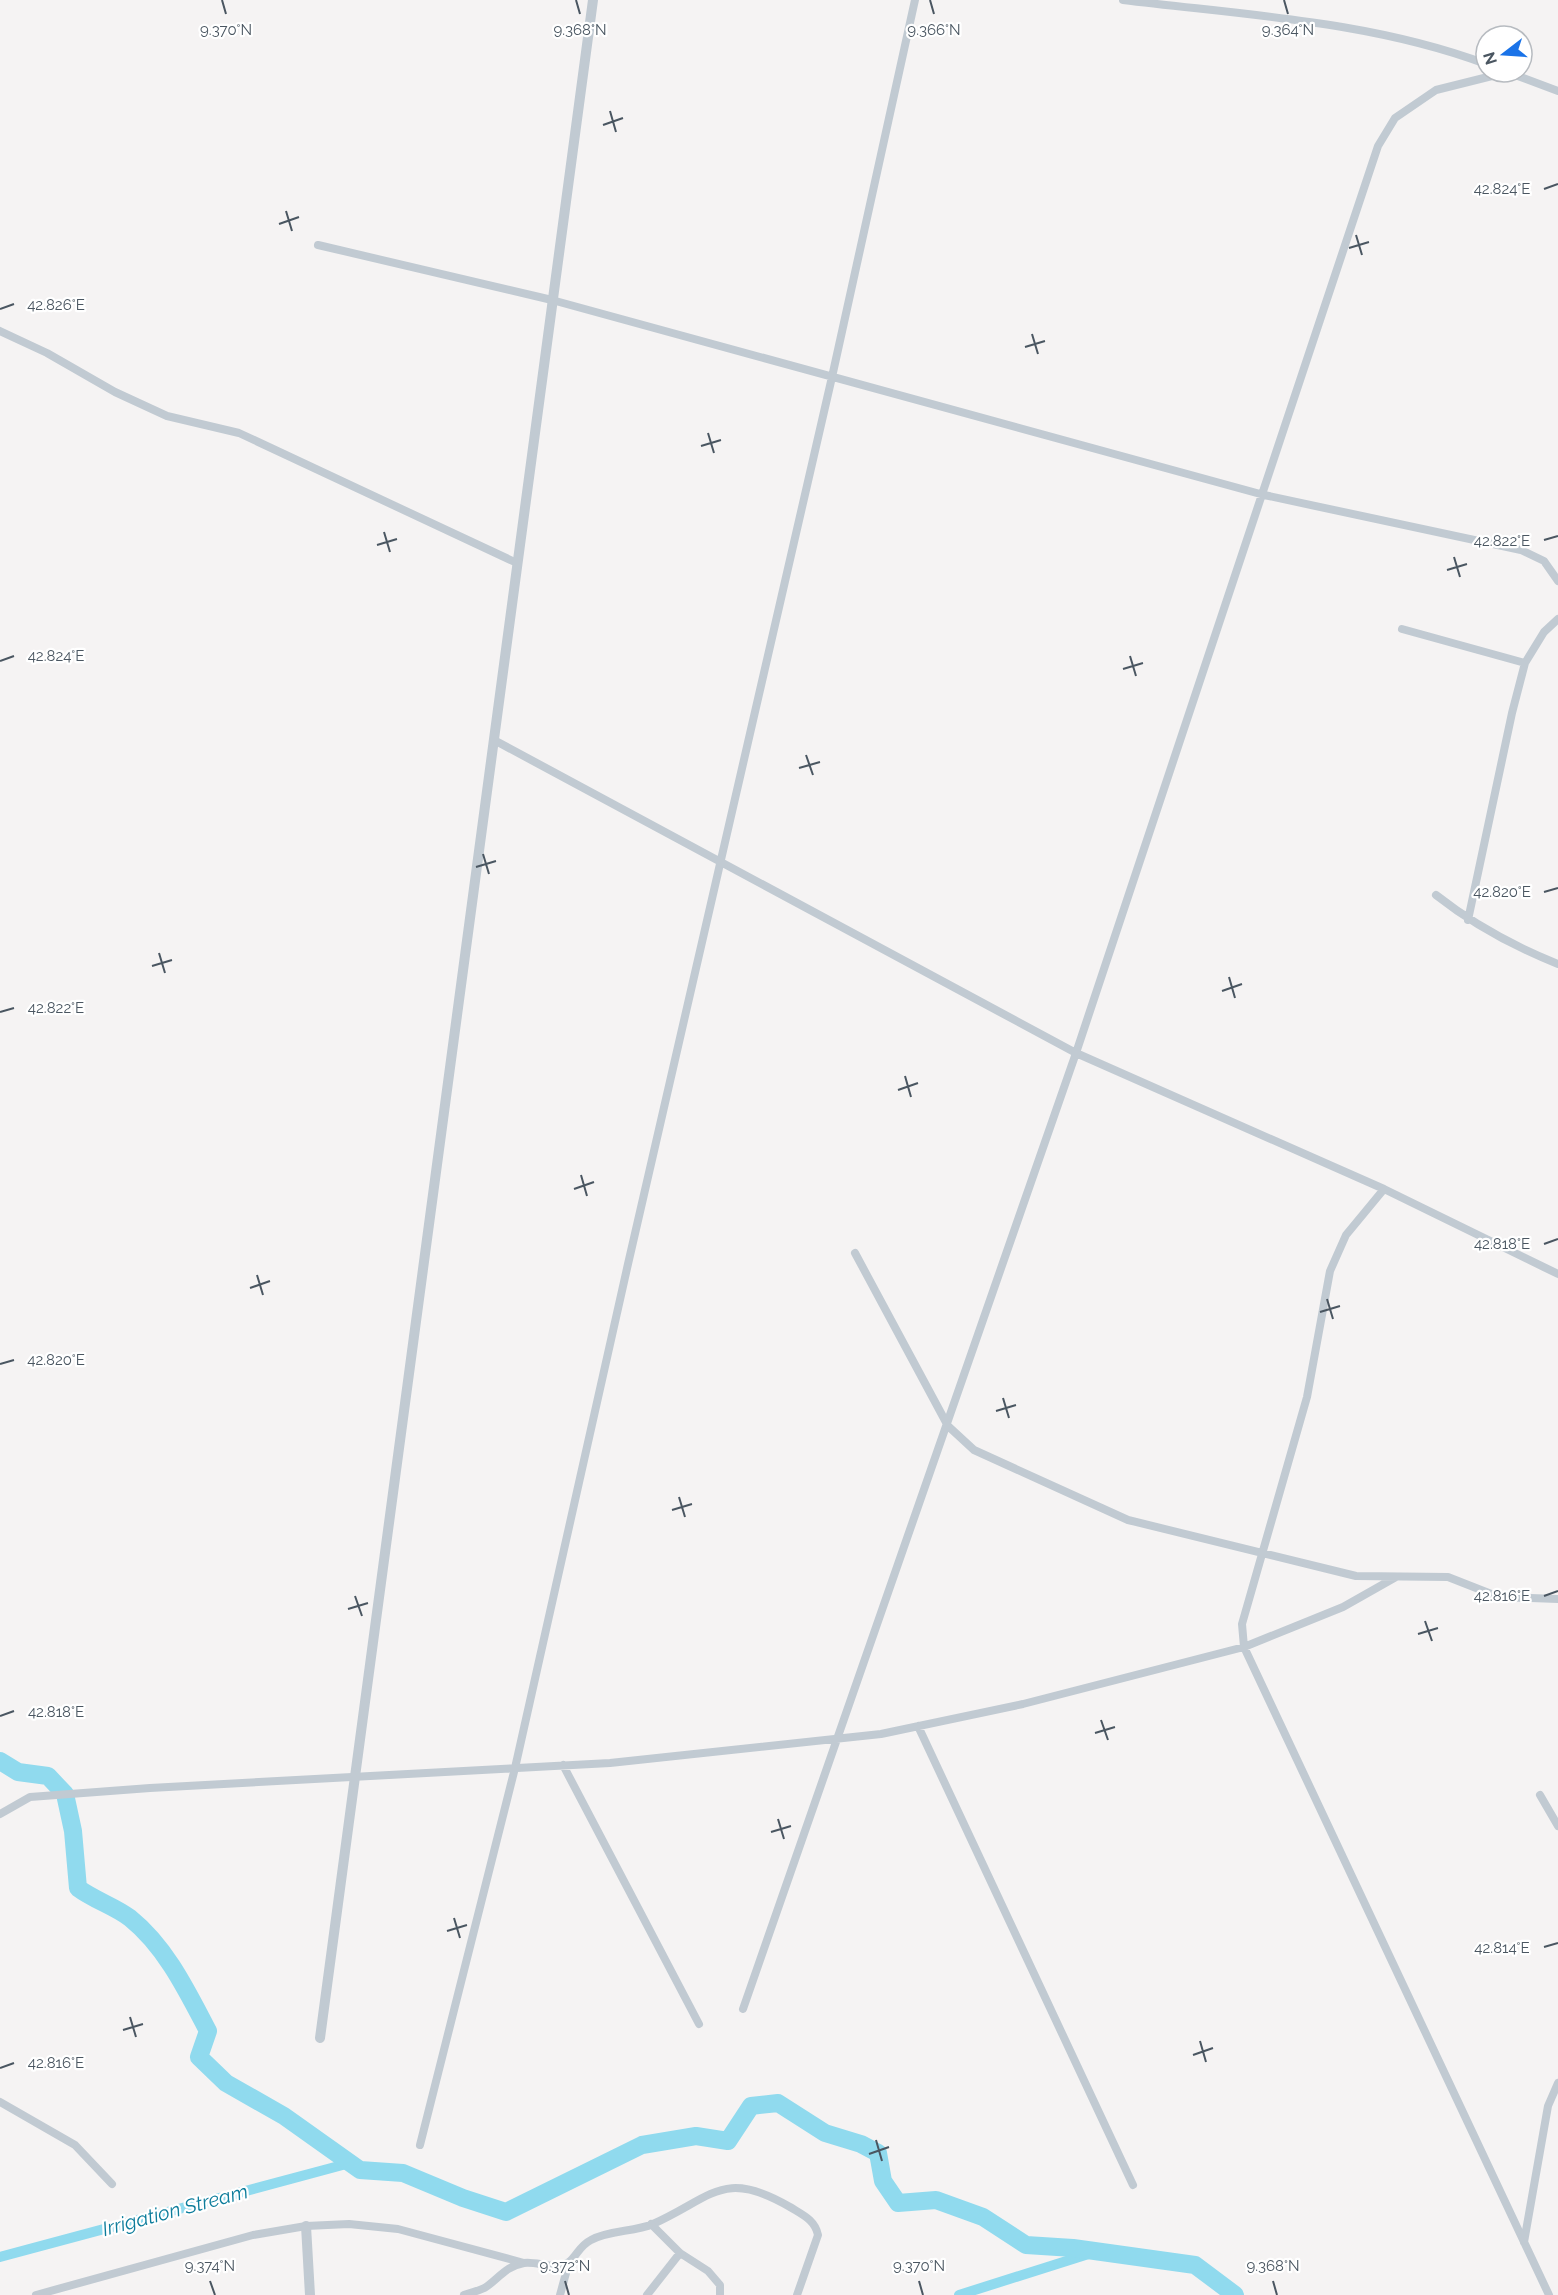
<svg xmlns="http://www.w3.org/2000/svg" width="1558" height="2295" viewBox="0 0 1558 2295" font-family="Raleway,sans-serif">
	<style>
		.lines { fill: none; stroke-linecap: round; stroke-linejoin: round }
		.canal { stroke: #90daee; stroke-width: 10 }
		.river { stroke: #90daee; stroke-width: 18 }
		.minor { stroke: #c1cad2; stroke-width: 8 }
		.tertiary { stroke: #c1cad2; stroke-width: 10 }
		.ticks { fill: none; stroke: #4a5661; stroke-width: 2 }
		.labels { text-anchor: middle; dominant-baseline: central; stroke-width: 4.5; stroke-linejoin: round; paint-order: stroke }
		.water-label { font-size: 20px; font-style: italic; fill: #0c7c9b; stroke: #fff }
		.ticks-label { font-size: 15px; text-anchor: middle; fill: #4a5661; stroke: #fff; stroke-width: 4.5; stroke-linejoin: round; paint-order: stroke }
	</style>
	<rect width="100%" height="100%" fill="#f5f3f3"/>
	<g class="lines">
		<path class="canal" d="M0 2257 350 2163
			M959 2295 1098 2251"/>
		<path class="river" d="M0 1761 18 1772 48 1776 65 1794 73 1831 78 1888C94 1900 114 1906 130 1918 166 1947 187 1991 208 2031L199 2057 226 2083 284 2116 360 2170 403 2173 463 2198 506 2212 642 2145 696 2136 728 2141 751 2106 778 2103 825 2133 861 2144 878 2153 883 2181 898 2203 936 2200 983 2217 1026 2245 1073 2248 1195 2265 1235 2295"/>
		<path class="minor" d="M1123 0C1244 15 1371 21 1486 64
			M1507 72 1558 91
			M318 245 552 300 1264 495 1521 550 1544 561 1558 581
			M0 331 47 353 115 392 167 416 239 433 517 563
			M1402 629 1525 663
			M494 740 1076 1053 1384 1189 1558 1274
			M1436 895C1474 925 1513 946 1558 964
			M1468 920 1512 713 1525 663 1544 632 1558 619
			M1384 1189 1346 1235 1330 1271 1307 1397 1242 1624 1244 1647 1549 2295
			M855 1253 948 1426 974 1450 1128 1520 1356 1576 1448 1577 1499 1597 1558 1599
			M918 1726 1133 2185
			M563 1765 699 2024
			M1540 1795 1558 1826
			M0 1814 30 1797 150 1788 610 1763 881 1734 1023 1704 1244 1647 1343 1607 1396 1577
			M743 2009 1076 1053 1378 146 1395 118 1436 90 1508 72
			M0 2102 75 2145 112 2184
			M420 2145 515 1768 628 1264 832 377 915 0
			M651 2224 680 2253 708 2271 720 2285V2295
			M1524 2242 1548 2106 1558 2083
			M36 2295 253 2235 306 2226 349 2224 398 2229 524 2263
			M464 2295C471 2292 480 2291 486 2287 499 2278 506 2266 524 2263 538 2261 555 2271 569 2262 577 2256 579 2246 591 2240 609 2230 634 2232 653 2224 713 2197 723 2168 790 2207 803 2215 815 2220 818 2235L797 2295
			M560 2295 569 2262
			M647 2295 680 2253"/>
		<path class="tertiary" d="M320 2038 593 0
			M306 2226 310 2295"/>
	</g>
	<path class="ticks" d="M222 0 226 14M576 0 580 14M930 0 934 14M1284 0 1288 14M610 111 616 132M603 125 623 118M1544 189 1558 184M286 211 292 231M279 224 299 217M1356 235 1362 255M1349 248 1369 242M0 309 14 304M1032 334 1038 354M1025 347 1045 341M708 433 714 453M701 446 721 440M384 532 390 552M1544 540 1558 536M377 545 397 539M1454 557 1460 577M1447 570 1467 564M1130 656 1136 676M0 661 14 656M1123 669 1143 663M806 755 813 775M799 768 820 762M483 854 489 874M476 867 496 861M1544 892 1558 888M159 953 165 973M152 966 172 960M1229 977 1235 998M1222 991 1242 984M0 1012 14 1008M905 1076 911 1097M898 1090 918 1083M581 1175 587 1196M574 1189 594 1182M1544 1244 1558 1239M257 1275 263 1295M250 1288 270 1281M1327 1299 1333 1319M1320 1312 1340 1306M0 1364 14 1360M1003 1398 1009 1418M996 1411 1016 1405M679 1497 685 1517M672 1510 692 1504M355 1596 362 1616M1544 1596 1558 1591M348 1609 368 1603M1425 1621 1432 1641M1418 1634 1438 1628M0 1716 14 1711M1101 1720 1108 1740M1095 1733 1115 1727M778 1819 784 1839M771 1832 791 1826M454 1918 460 1938M447 1931 467 1925M1544 1947 1558 1943M130 2017 136 2037M123 2030 143 2024M1200 2041 1206 2062M1193 2055 1213 2048M0 2068 14 2063M876 2140 882 2161M869 2154 889 2147M210 2281 215 2295M565 2281 569 2295M919 2281 923 2295M1273 2281 1277 2295"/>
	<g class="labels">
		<g class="water-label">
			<text transform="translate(175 2210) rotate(-15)">Irrigation Stream</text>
		</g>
	</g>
	<g class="ticks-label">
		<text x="226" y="35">9.370°N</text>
		<text x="580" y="35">9.368°N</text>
		<text x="934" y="35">9.366°N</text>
		<text x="1288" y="35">9.364°N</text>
		<text x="1502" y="194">42.824°E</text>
		<text x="56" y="310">42.826°E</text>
		<text x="1502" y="546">42.822°E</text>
		<text x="56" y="661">42.824°E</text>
		<text x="1502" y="897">42.820°E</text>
		<text x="56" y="1013">42.822°E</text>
		<text x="1502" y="1249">42.818°E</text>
		<text x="56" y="1365">42.820°E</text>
		<text x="1502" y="1601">42.816°E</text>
		<text x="56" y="1717">42.818°E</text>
		<text x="1502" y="1953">42.814°E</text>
		<text x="56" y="2068">42.816°E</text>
		<text x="210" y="2271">9.374°N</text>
		<text x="565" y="2271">9.372°N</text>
		<text x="919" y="2271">9.370°N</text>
		<text x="1273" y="2271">9.368°N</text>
	</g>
	<g transform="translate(1504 54) rotate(253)"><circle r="28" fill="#ffffff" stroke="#b7bbc0" stroke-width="1.5"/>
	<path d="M0-4.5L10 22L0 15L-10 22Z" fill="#1a73e8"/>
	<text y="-9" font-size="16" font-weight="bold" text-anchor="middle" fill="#4a5661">N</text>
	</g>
</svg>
